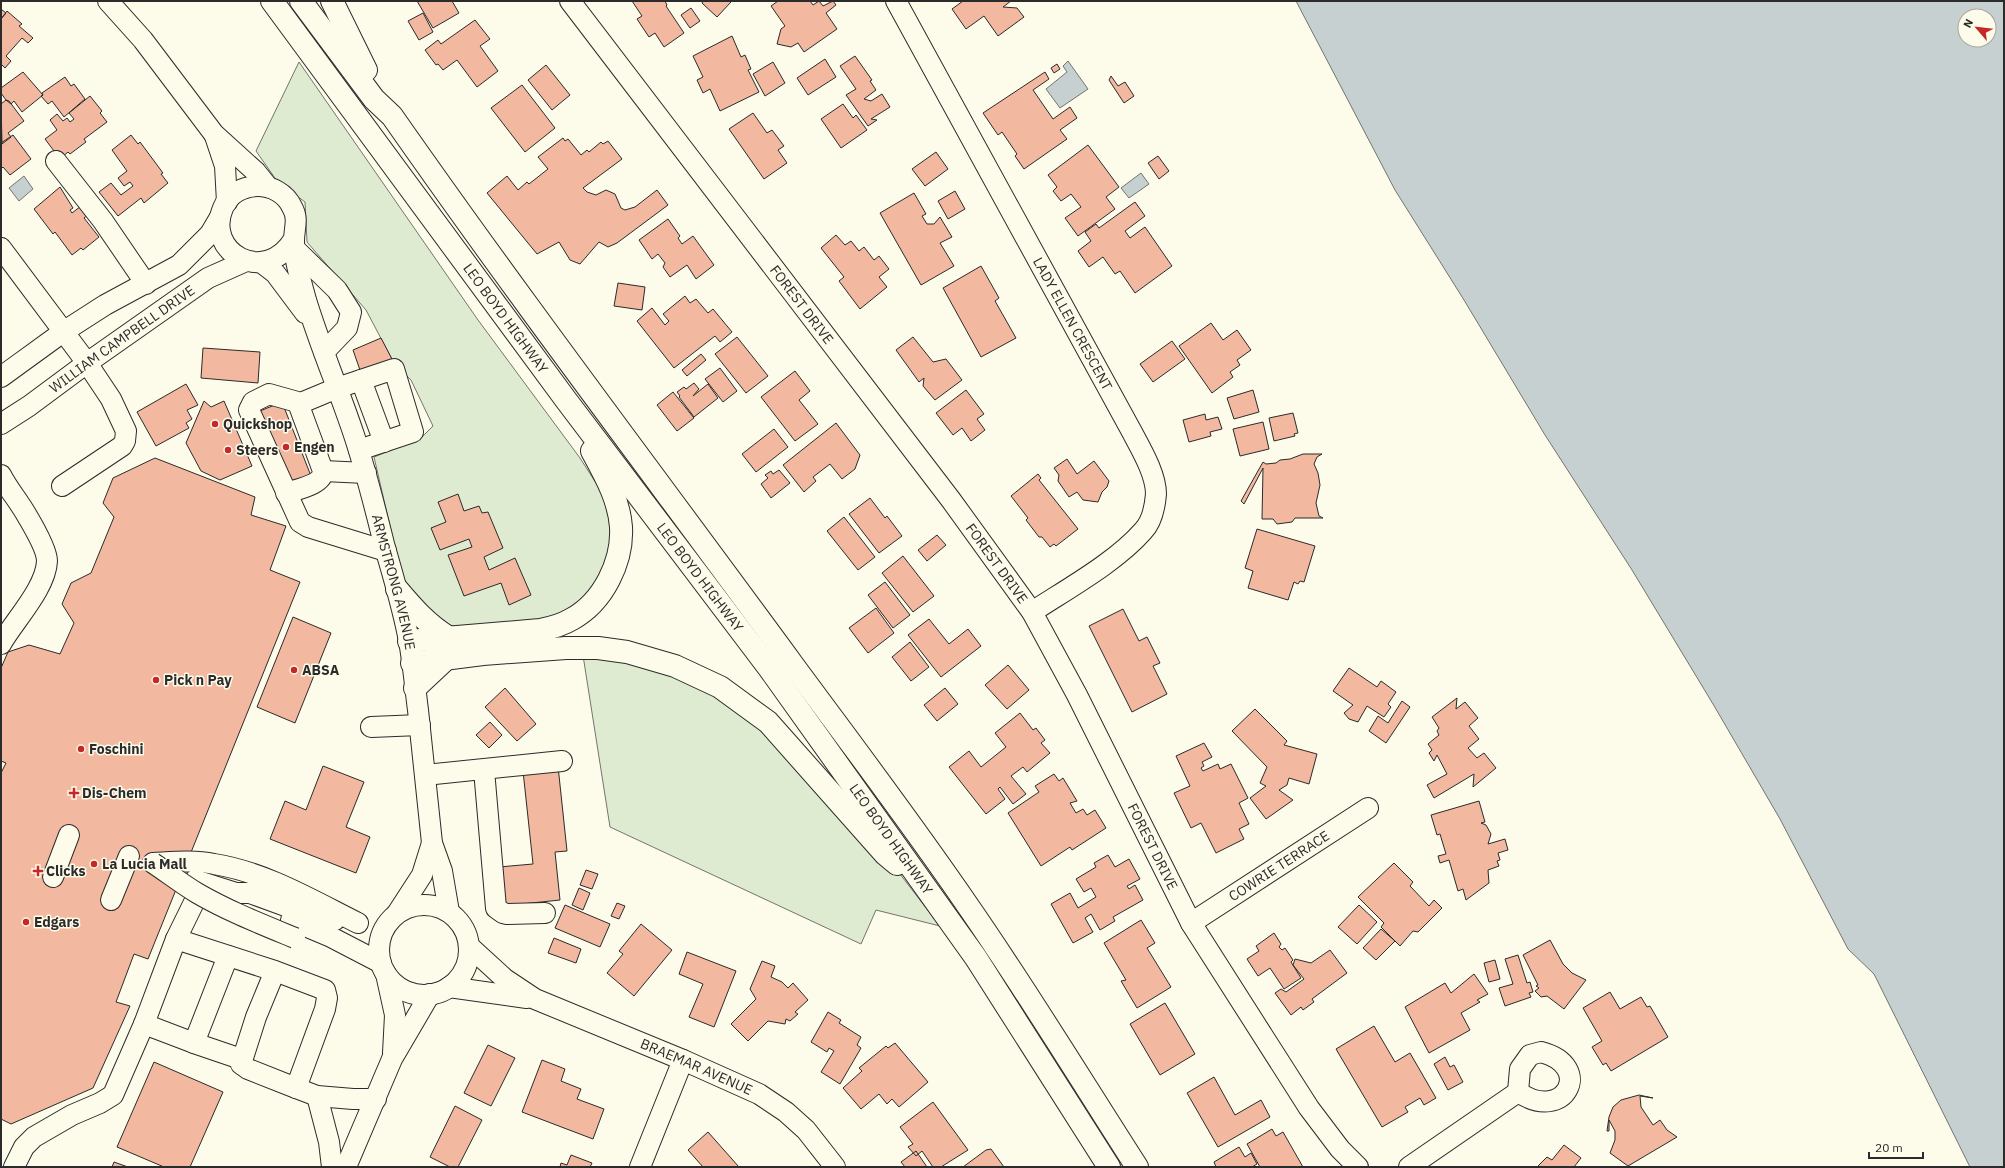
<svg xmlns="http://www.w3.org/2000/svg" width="2005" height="1168" viewBox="0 0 2005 1168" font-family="'IBM Plex Sans',sans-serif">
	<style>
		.green { fill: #deebd1; stroke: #74746e }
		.water { fill: #c7d0d0; stroke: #74746e; fill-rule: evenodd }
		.building { fill: #f2b8a0; stroke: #2b2b2b }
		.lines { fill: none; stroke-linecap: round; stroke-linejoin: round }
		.minor-casing { stroke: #2b2b2b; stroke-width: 22 }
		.highway-casing { stroke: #2b2b2b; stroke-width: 24 }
		.minor { stroke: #fdfbea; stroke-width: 20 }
		.highway { stroke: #fdfbea; stroke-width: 22 }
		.minor-bridge-casing { stroke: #2b2b2b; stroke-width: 22; stroke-linecap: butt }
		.minor-bridge { stroke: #fdfbea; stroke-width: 20 }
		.poi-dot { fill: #c62828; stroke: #fdfbea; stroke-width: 1.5 }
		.labels { text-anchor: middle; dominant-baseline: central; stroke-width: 3; stroke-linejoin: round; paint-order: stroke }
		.street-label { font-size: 14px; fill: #2b2b2b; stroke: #fdfbea }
		.poi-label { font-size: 14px; font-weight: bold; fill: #2b2b2b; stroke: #fdfbea; text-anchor: start }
	</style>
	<rect width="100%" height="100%" fill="#fdfbea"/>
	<path class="green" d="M299 62 478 320 580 458 610 505 619 528 605 582 565 620 420 635 402 578 374 457 421 438 433 426 411 380 395 365 366 310 307 242 305 202 277 181 256 151Z
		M582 649 717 681 812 760 940 926 876 910 861 944 610 827Z"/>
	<path class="water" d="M1296 1H2004V1167H1970L1969 1165 1874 974 1848 949 1780 819 1713 704 1632 570 1545 435 1464 300 1395 190ZM1965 16H1989V40H1965Z
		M1068 61 1088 89 1060 108 1046 89 1067 72 1063 66Z
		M1141 173 1149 184 1129 198 1121 188Z
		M24 176 33 189 19 201 9 188Z"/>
	<path class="building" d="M417 1H452L459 13 433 28Z
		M632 1H665L667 5 666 6 684 33 664 47 655 33 649 37 637 19 642 16Z
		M703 1H730L731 2 717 17 702 3Z
		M778 1H810L813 5 819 1 823 6 833 1 836 5 826 13 837 29 804 52 798 43 791 47 777 44 781 29 785 26 771 6Z
		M963 1H1011L1003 7 1017 8 1024 17 998 36 984 16 966 29 952 9Z
		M691 8 700 21 690 28 681 15Z
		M1 9 6 13 1 19Z
		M7 11 22 24 19 26 33 38 28 43 22 38 6 56 11 61 5 68 1 64V19Z
		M423 13 433 32 419 40 408 21Z
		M475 20 490 39 480 46 498 71 477 87 457 60 443 70 438 64 436 65 425 50 438 40 441 44Z
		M732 36 741 57 745 55 751 69 748 70 759 92 720 111 710 89 703 93 697 80 703 77 693 56Z
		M855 56 872 80 870 81 876 90 864 99 871 101 882 94 890 107 871 119 877 120 868 126 846 95 856 89 840 66Z
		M825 59 836 77 808 95 797 78Z
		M773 62 785 83 765 96 753 74Z
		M1057 64 1060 69 1054 73 1051 68Z
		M546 65 570 95 552 110 528 80Z
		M23 72 43 95 22 112 14 101 11 104 6 100 1 93V88Z
		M1045 72 1049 79 1033 90 1053 119 1070 107 1077 118 1060 130 1067 139 1024 169 1015 156 1017 154 1002 132 998 135 983 113Z
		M1111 76 1118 86 1125 82 1134 96 1124 103 1109 80Z
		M65 77 71 86 74 84 85 99 64 117 52 101 48 104 41 96 43 95 42 93Z
		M522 85 555 128 525 152 491 108Z
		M90 96 102 111 100 113 107 122 84 139 86 142 70 154 68 152 60 159 45 139 57 130 50 120 57 114 63 121 67 118 70 122 74 119 69 113Z
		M6 100 9 101 24 121 8 133 11 137 2 144 1 104Z
		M843 104 853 118 856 115 867 130 841 148 821 119Z
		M753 113 767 133 772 130 784 146 778 150 787 163 764 179 729 129Z
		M13 135 31 159 10 175 3 167 1 169V143Z
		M131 135 138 144 140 142 163 173 161 174 168 183 144 203 141 198 118 216 99 192 111 183 121 195 133 186 130 182 124 186 118 178 127 171 112 150Z
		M563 138 565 141 568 139 581 155 587 150 589 152 601 142 603 144 608 141 622 159 583 188 587 192 596 195 606 190 615 194 621 208 625 210 635 207 657 190 668 205 617 243 608 247 599 242 580 264 570 260 559 242 537 254 487 193 507 176 518 190 527 182 529 184 548 169 538 157Z
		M1088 145 1119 187 1106 197 1115 209 1078 236 1065 218 1081 207 1071 194 1061 201 1053 191 1057 187 1048 175Z
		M936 152 948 169 925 186 912 169Z
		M1158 156 1169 171 1159 179 1148 163Z
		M60 187 73 208 70 210 72 213 85 203 91 212 84 218 99 237 83 250 81 248 72 255 55 232 53 234 34 209Z
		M955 191 965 209 948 219 938 201Z
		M914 193 926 214 922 216 927 224H934L940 217 952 237 940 243 954 266 921 285 880 213Z
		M1135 202 1145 216 1125 231 1130 238 1145 227 1172 266 1135 293 1120 271 1115 274 1103 257 1089 267 1078 251 1091 241 1085 232 1096 224 1099 228Z
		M668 219 680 236 678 238 682 244 693 236 714 265 696 279 687 265 670 277 663 267 665 263 658 254 652 259 639 240Z
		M836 235 845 245 851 241 859 251 864 247 874 260 879 256 889 269 879 277 887 287 860 309 839 281 844 277 821 248Z
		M981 266 999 298 995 301 1016 338 981 357 943 288Z
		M618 283 645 287 642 310 614 306Z
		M685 296 690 303 696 299 708 313 713 309 732 332 720 342 715 336 674 368 637 321 652 308 665 325 669 321 663 314Z
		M1211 323 1223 340 1237 330 1251 350 1237 360 1240 365 1230 372 1233 377 1212 393 1179 346Z
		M737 337 768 376 746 393 715 354Z
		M913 337 933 362 946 359 962 380 935 400 923 386 924 378 919 382 896 350Z
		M381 338 393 361 361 373 353 350Z
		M1172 341 1185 359 1153 382 1140 364Z
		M203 348 260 352 258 383 201 378Z
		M701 354 706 360 687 376 682 370Z
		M720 368 737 391 723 402 705 379Z
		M795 371 810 391 799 400 818 424 795 441 761 397Z
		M694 383 699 389 693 396 708 384 718 398 694 417 679 397 680 396 677 392 684 387 686 389Z
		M186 384 198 405 187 410 192 419 186 423 189 428 156 446 137 412Z
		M966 390 984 414 977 419 985 430 971 441 962 428 953 435 936 413Z
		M1253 390 1259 412 1234 419 1227 398Z
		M673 392 694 418 677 431 657 405Z
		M204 401 211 407 224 401 252 466 220 480 201 471 186 443Z
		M282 402 311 476 289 485 260 411Z
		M1293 413 1298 433 1294 434 1295 436 1274 441 1269 418Z
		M1205 414 1206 420 1218 417 1222 429 1210 432 1211 436 1189 442 1183 420Z
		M1263 422 1269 449 1240 456 1233 429Z
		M836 423 860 455 855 469 842 479 830 464 813 477 816 481 804 492 783 465Z
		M774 429 788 447 756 472 742 454Z
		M1303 454H1322L1317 457 1314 464 1318 473 1320 485 1316 503 1319 516 1323 518H1295L1292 522 1277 524 1273 519H1262L1263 468 1244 504 1241 501 1263 462 1266 464 1276 463 1280 460 1290 459Z
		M155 458 255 497 251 515 286 526 270 570 300 582 148 959 134 954 116 1002 130 1006 93 1088 11 1124 1 1119V773L6 763 1 761V668L8 652 29 645 60 654 74 623 62 604 71 583 91 573 114 517 103 503 113 478Z
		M1067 459 1077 474 1094 461 1109 481 1107 487 1102 492 1098 502 1083 500 1077 492 1069 497 1058 481 1059 475 1054 468Z
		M779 470 790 483 771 498 761 484 768 478 765 475 771 471 773 474Z
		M1038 474 1041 478 1039 480 1078 529 1056 546 1054 544 1050 547 1042 537H1039L1026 520 1028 518 1011 496Z
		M458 494 464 511 479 506 482 513 488 512 503 548 484 557 489 570 515 558 531 595 509 605 501 583 464 596 448 555 472 547 469 539 440 550 431 528 446 522 438 502Z
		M870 498 885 518 887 516 902 536 879 553 849 514Z
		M844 517 875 557 858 570 827 531Z
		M1257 529 1315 546 1304 582 1300 581 1298 584 1294 582 1288 600 1248 588 1253 571 1245 568Z
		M937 535 946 545 927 561 918 550Z
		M903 556 934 596 913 612 882 573Z
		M885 582 910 615 893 628 868 595Z
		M876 608 894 633 868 653 849 628Z
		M1123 609 1139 641 1147 637 1160 663 1153 666 1167 694 1132 712 1089 626Z
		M293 617 331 633 295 723 257 707Z
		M929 619 949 644 968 629 981 646 941 677 908 635Z
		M910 642 929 667 911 681 892 657Z
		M1008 665 1029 690 1007 709 985 685Z
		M1349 668 1377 687 1381 681 1396 692 1388 704 1391 707 1384 717 1367 706 1358 722 1349 719 1344 713 1353 705 1333 691Z
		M505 688 536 724 517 741 485 707Z
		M945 688 958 704 937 721 924 705Z
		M1457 698 1456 709 1465 702 1478 718 1469 726 1479 739 1468 748 1477 758 1484 753 1496 768 1473 787 1474 774 1434 798 1427 785 1447 774 1437 755 1434 761 1429 753 1432 750 1428 744 1439 735 1437 731 1439 728 1432 717Z
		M1402 701 1410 707 1386 743 1369 731 1378 716 1388 723Z
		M1255 709 1287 741 1284 745 1317 754 1309 784 1289 778 1287 785 1279 790 1293 800 1266 819 1250 798 1266 786 1260 783 1267 767 1232 731Z
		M1020 713 1033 730 1036 728 1045 740 1041 743 1050 753 1027 772 1023 767 1011 776 1026 794 1013 804 1000 787 998 789 1005 799 986 814 949 767 969 751 981 767 1006 747 995 733Z
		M490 722 502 735 489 748 476 735Z
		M1204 743 1212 757 1202 762 1204 766 1201 768 1203 771 1218 764 1220 769 1231 764 1248 798 1239 803 1249 824 1239 829 1244 839 1216 853 1201 823 1191 828 1174 793 1190 786 1176 756Z
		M323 766 364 782 346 827 370 837 356 873 270 839 285 801 306 810Z
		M558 766 567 851 555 852 560 900 503 906 499 867 533 864 523 771Z
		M1054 774 1059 781 1063 778 1077 801 1070 803 1076 813 1083 809 1087 815 1095 810 1106 828 1072 850 1070 847 1041 866 1008 813 1039 792 1035 786Z
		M1479 801 1485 822 1481 823 1486 825 1491 834 1488 844 1505 839 1508 850 1498 853 1500 860 1497 861 1499 866 1488 870 1489 883 1466 900 1463 889 1458 891 1449 860 1440 863 1438 856 1446 854 1440 834 1437 835 1431 815Z
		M1108 855 1115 867 1129 859 1140 879 1127 886 1129 889 1135 885 1143 900 1113 917 1115 921 1100 930 1091 914 1085 918 1093 932 1073 943 1051 904 1070 893 1078 908 1096 897 1091 888 1084 892 1076 879 1096 867 1094 863Z
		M1394 863 1413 882 1410 886 1429 906 1434 900 1442 908 1418 932 1413 931 1400 946 1381 927 1384 923 1358 897Z
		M586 870 598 874 592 889 580 885Z
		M579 888 590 893 583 910 572 905Z
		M617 903 625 906 619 919 611 916Z
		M565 905 610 924 600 947 555 928Z
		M1359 905 1377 922 1357 944 1338 927Z
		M1141 920 1155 943 1147 948 1171 987 1137 1008 1121 981 1126 980 1104 943Z
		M641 924 672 950 634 996 607 973 623 954 619 951Z
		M1381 929 1395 941 1376 960 1363 948Z
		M1274 933 1281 944 1279 947 1282 950 1285 948 1293 960 1291 962 1301 978 1284 989 1270 968 1258 976 1247 959 1259 951 1256 946Z
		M554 938 581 949 576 963 548 953Z
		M1550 940 1563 964 1572 973 1586 980 1564 1009 1547 996 1541 997 1535 991 1539 988 1536 986 1538 985 1523 955Z
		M1330 950 1347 973 1312 999 1314 1002 1303 1010 1301 1007 1291 1015 1275 993 1281 989 1286 992 1304 979 1293 965 1295 959 1311 963Z
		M687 952 736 971 714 1027 689 1017 703 984 679 974Z
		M1518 955 1527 983 1530 982 1533 992 1529 993 1531 997 1505 1006 1499 988 1513 984 1505 959Z
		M1495 960 1500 979 1489 982 1484 963Z
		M762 961 775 966 771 977 782 982 788 988 793 983 808 1000 795 1012 798 1014 790 1021 786 1019 785 1024 768 1021 748 1041 731 1024 756 999 750 989Z
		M1474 974 1488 994 1477 1000 1480 1002 1461 1013 1470 1030 1429 1053 1405 1007 1445 983 1451 993Z
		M1610 992 1620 1009 1641 997 1647 1007 1650 1006 1668 1037 1611 1071 1606 1063 1603 1065 1592 1047 1602 1041 1583 1008Z
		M1165 1003 1195 1054 1160 1075 1130 1024Z
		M828 1012 841 1020 839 1023 861 1037 857 1045 861 1048 840 1084 821 1072 834 1051 829 1048 827 1052 811 1042Z
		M1374 1026 1395 1062 1410 1053 1436 1098 1424 1105 1420 1098 1405 1107 1408 1112 1382 1127 1336 1049Z
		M895 1043 928 1082 899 1107 892 1099 887 1104 879 1094 861 1109 843 1088 862 1071 859 1068 886 1046 888 1048Z
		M488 1045 515 1058 491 1106 464 1093Z
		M1445 1057 1450 1067 1454 1065 1463 1082 1448 1090 1434 1064Z
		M542 1060 565 1069 561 1081 581 1089 577 1099 604 1109 593 1139 522 1112Z
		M154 1062 223 1092 190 1167H164L117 1147Z
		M1214 1077 1235 1115 1261 1100 1270 1117 1218 1147 1187 1093Z
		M1639 1095 1653 1098 1640 1096 1641 1107 1653 1125 1660 1120 1667 1130 1677 1137 1628 1166 1610 1153 1615 1140V1131L1609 1120V1131H1607L1609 1117 1613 1107 1621 1100Z
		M933 1102 968 1150 941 1167H933L922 1151 916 1156 908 1147 913 1144 900 1127Z
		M455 1106 482 1120 458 1167H450L430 1157Z
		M1272 1129 1276 1136 1283 1132 1303 1167H1260L1247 1144Z
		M708 1132 739 1167H703L688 1150Z
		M1564 1145 1581 1158 1574 1167H1537L1547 1157 1552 1160Z
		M1239 1147 1245 1157 1251 1153 1257 1164 1252 1167H1216L1214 1162Z
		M991 1149 1004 1167H963L986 1150Z
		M916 1151 927 1167H905L901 1162Z
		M571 1155 592 1163 590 1167H560L561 1163 567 1165Z
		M114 1162 128 1167H112Z"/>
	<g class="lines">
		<g class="minor-casing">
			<g id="minor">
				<path d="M108 1 143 40 214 134 256 172 268 187"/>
				<path id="s1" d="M570 1 951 500 1032 612 1077 695 1191 923 1309 1108 1340 1149 1358 1167"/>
				<path id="s2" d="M896 1 1132 432C1141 449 1156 474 1156 494 1155 506 1152 522 1143 531 1116 562 1067 589 1032 612"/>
				<path d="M215 136 225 166 227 202"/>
				<path d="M56 161 103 221 146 284"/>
				<path id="s3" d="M294 239C265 287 204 252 223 208 235 179 279 179 292 207 299 219 294 228 294 241 294 260 301 281 306 300 320 346 339 390 354 435 366 471 375 508 384 544 393 576 403 608 409 641 413 663 415 687 418 710 423 754 427 799 432 843L442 871 449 912"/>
				<path d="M1 248 87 363 111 399 126 431 125 441 122 446 62 486"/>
				<path d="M295 249 337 290 351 312 347 328 324 352"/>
				<path d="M262 263 275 273 305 313"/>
				<path d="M1 377 63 332 105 305 179 265 210 234 220 217"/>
				<path d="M361 380 384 442"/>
				<path id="s4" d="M1 424 29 406 87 363 208 278 246 261"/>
				<path d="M359 450 413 432 394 369 337 388 301 403 269 394 253 402 249 410 300 522 308 527 386 551"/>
				<path d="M323 471 366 473"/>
				<path d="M1 475C8 489 18 500 26 514 32 524 47 550 47 561 46 588 14 621 1 644"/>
				<path d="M286 493C297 489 323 485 323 471L298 403"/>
				<path d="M371 727 420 725"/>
				<path d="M484 770 496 908 503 913 507 914 545 913"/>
				<path d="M425 775 562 761"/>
				<path d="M153 863C174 862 194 860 214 864 265 872 312 900 358 923"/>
				<path d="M53 877 69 835"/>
				<path d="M195 880 236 893H250L313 916 335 920"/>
				<path d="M111 900 129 856"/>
				<circle cx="424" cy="950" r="45"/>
				<path d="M398 912 422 875 432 843"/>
				<path d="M291 920 329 936 381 963"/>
				<path id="s5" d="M1191 923 1368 808"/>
				<path d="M176 939 275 971 325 990 327 998 325 1009 296 1088 248 1069 241 1064 256 1017 275 971"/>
				<path id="s6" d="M469 946 505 979 535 999 683 1060 759 1094 786 1112 806 1130 835 1167"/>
				<path d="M386 974 395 1015 393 1053"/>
				<path d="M449 987 527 998"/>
				<path d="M144 1024 194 1043 228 956"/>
				<path d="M194 1043 241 1059"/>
				<path d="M1541 1052C1595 1066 1565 1124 1518 1092L1520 1069 1530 1055Z"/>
				<path d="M296 1088 317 1096 353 1099H376"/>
				<path d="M317 1096 329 1142 332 1167"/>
				<path d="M14 1167 24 1147 34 1137 72 1115 100 1103 113 1095 144 1024 176 939 203 884"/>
				<path d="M346 1167 392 1059 430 994"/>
				<path d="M640 1167 683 1060"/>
				<path d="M1409 1167 1518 1092"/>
			</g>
		</g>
		<g class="highway-casing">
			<g id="highway">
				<path id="s7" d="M272 1 566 400 769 668 976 958 1109 1167"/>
				<path d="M301 1 374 99 392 116C522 302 659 482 793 665 852 745 912 824 968 906 1027 991 1081 1080 1137 1167"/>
				<path d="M332 1 366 70"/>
				<path d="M397 589C413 608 427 624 448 637"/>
				<path d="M409 641 540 630C551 628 562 625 572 619 603 602 623 562 621 527 619 499 605 475 592 451"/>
				<path d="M412 663 483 654 566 648H598L627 652 675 666 720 687 768 722 885 854 897 864"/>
				<path d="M415 688 447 658"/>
			</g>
		</g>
		<use href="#minor" class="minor"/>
		<use href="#highway" class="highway"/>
		<g class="minor-bridge-casing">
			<path id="minor-bridge" d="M153 863C168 873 182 884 197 893 228 911 261 924 295 938"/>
		</g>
		<use href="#minor-bridge" class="minor-bridge"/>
	</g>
	<g class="poi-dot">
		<circle cx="215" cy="424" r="4"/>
		<circle cx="286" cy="447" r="4"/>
		<circle cx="228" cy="450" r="4"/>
		<circle cx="294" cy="670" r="4"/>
		<circle cx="156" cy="680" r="4"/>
		<circle cx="81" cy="749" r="4"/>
		<path d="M72 787h4v4h4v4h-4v4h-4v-4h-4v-4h4z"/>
		<circle cx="94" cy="864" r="4"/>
		<path d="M36 865h4v4h4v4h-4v4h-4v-4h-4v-4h4z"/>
		<circle cx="26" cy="922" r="4"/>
	</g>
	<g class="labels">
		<g class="street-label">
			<text stroke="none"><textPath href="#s1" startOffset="382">FOREST DRIVE</textPath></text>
			<text stroke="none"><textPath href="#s7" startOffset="394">LEO BOYD HIGHWAY</textPath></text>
			<text stroke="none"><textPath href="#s2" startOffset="368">LADY ELLEN CRESCENT</textPath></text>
			<text stroke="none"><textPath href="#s4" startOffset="148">WILLIAM CAMPBELL DRIVE</textPath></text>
			<text stroke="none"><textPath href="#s1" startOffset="706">FOREST DRIVE</textPath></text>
			<text stroke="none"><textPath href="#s7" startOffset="718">LEO BOYD HIGHWAY</textPath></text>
			<text stroke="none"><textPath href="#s3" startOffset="598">ARMSTRONG AVENUE</textPath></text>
			<text stroke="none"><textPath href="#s7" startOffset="1042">LEO BOYD HIGHWAY</textPath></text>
			<text stroke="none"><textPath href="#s1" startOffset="1030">FOREST DRIVE</textPath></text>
			<text stroke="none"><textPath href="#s5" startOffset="105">COWRIE TERRACE</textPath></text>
			<text stroke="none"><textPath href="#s6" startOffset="260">BRAEMAR AVENUE</textPath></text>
		</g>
		<g class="poi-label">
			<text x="223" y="424">Quickshop</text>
			<text x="294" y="447">Engen</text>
			<text x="236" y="450">Steers</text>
			<text x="302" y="670">ABSA</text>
			<text x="164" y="680">Pick n Pay</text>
			<text x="89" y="749">Foschini</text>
			<text x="82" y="793">Dis-Chem</text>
			<text x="102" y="864">La Lucia Mall</text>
			<text x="46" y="871">Clicks</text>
			<text x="34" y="922">Edgars</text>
		</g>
	</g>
	<rect width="2005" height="1168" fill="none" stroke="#2b2b2b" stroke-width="4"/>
	<g transform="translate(1977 28) rotate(298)"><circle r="19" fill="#fdfbea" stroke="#a9a89e"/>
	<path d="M0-3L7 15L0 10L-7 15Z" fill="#c62828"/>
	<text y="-6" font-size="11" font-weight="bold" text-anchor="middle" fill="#2b2b2b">N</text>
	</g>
	<path d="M1869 1152v6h54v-6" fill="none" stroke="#2b2b2b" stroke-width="2"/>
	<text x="1875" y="1152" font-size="12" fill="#2b2b2b" stroke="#fdfbea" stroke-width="3" paint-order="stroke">20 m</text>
</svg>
